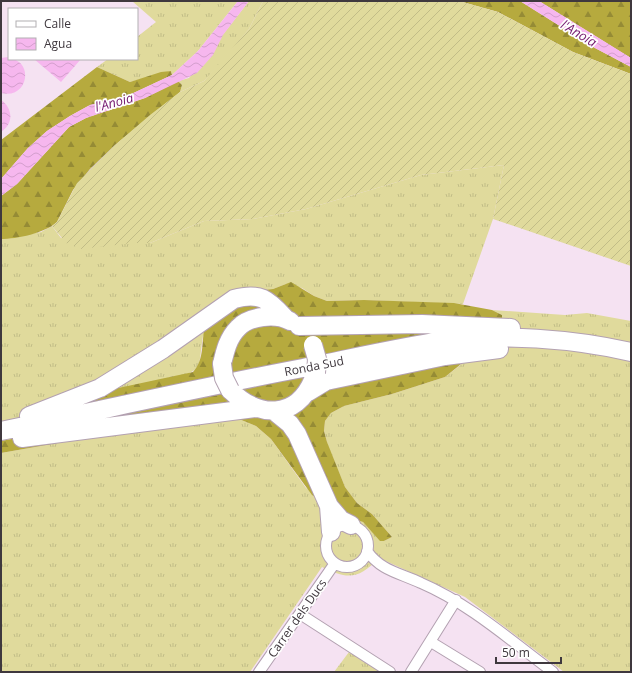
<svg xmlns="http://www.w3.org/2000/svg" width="632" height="673" viewBox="0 0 632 673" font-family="'Open Sans',sans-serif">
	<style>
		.grass { fill: url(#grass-tufts) }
		.forest { fill: url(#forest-firs) }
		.garden { fill: url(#garden-furrows) }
		.water { fill: url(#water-waves) }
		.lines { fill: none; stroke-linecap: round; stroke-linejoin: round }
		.street-casing { stroke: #b3a1b1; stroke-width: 12 }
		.highway-casing { stroke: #b3a1b1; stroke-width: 20 }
		.street { stroke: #fff; stroke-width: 10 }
		.highway { stroke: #fff; stroke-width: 18 }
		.highway-bridge-casing { stroke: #b3a1b1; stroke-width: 20; stroke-linecap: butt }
		.highway-bridge { stroke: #fff; stroke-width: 18 }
		.labels { text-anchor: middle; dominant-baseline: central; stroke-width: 3.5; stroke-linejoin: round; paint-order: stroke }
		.street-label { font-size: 12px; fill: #3f383e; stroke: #fff }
		.water-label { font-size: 13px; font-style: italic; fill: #761c71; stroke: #fff }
	</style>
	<defs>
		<pattern id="grass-tufts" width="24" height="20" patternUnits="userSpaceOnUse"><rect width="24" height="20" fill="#e0da9c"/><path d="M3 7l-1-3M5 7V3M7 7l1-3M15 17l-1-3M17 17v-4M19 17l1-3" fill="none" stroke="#c1bc87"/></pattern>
		<pattern id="forest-firs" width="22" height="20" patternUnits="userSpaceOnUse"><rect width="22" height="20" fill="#b6aa3e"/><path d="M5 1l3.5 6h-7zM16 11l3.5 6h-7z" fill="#958b35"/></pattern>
		<pattern id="garden-furrows" width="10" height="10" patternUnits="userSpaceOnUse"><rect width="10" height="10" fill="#e0da9c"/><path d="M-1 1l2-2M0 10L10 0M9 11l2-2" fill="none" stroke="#c1bc87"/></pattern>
		<pattern id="water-waves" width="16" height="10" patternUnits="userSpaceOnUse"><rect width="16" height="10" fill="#f6b7ee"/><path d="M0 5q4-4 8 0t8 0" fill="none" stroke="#d49ecd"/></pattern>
	</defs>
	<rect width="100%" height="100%" fill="#f5e2f2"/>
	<path class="grass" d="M132 1H238L198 51 172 75 171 71 130 82 97 67 108 59H137V37L156 22Z
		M249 1H263L249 29 221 63 204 81 180 92 182 85 178 81 189 78Z
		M504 165 493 219 463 304 364 300 327 301 314 296 302 288 286 284 273 289 263 290 203 336C198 365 205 373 170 377L37 434 1 441V239L41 232 52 226 61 238 150 243 204 221 253 219 306 209 421 175Z
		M492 310 565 315 587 313 631 321V672H564L465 597 379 558C359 579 348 580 322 567L250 672H1V453L92 437 234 417 256 426 271 439 306 488 363 522 380 540 384 541 392 537 372 514 357 503 345 487 328 446 324 431 325 421 331 413 344 406 392 394 445 377 463 363 502 315Z
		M349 652 381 672H334Z"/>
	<path class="forest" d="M459 1H520L595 48 631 67V74L573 52 498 12Z
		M539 1H631V58L621 52Z
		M97 67 130 82 161 72 171 71 172 75 127 96 90 105 70 116 47 131 28 148 1 179V140Z
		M178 81 182 85 180 92 115 145 90 169 73 190 57 222C45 233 17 239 1 239V196L17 184 69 127 86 118 145 98Z
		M291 282 314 296 327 301 364 300 454 303 492 310 502 315V319L466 360 445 377 392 394 344 406 331 413 325 421 324 431 327 442 345 487 357 503 372 514 392 537 384 541H380L363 522 349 517 312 495 271 439 256 426 234 417 92 437 1 453V441L37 434 95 393 193 372C205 359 201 342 205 326L263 290 273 289Z"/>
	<path class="garden" d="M263 1H459L498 12 573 52 631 74V266L493 219 504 165 421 175 306 209 253 219 204 221 150 243H133L81 249 66 243 52 226 57 222 77 183 115 145 150 115 180 92 204 81 249 29Z"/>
	<path class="water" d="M238 1H249L223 35 213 55 197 73 145 98 86 118 69 127 17 184 1 196V179L28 148 47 131 70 116 90 105 127 96 172 75 198 51Z
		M520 1H539L631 58V67L595 48Z
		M8 57 9 59C34 59 29 100 1 93V58Z
		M34 59H81L61 82Z
		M1 100C13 108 14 124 1 132Z"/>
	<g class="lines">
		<g class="street-casing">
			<path id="street" d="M326 546a21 21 0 1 1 42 0a21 21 0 1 1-42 0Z
				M367 551C381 571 400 573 421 583 470 604 511 641 553 672
				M300 614 390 672
				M431 642 480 672
				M259 672 335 563
				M411 672 456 600"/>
		</g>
		<g class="highway-casing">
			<path id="highway" d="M299 326 422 324 511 328
				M222 364C225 351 228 338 238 328 249 316 276 313 290 321
				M230 390C258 418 296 420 313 380
				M308 392 326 381 445 356 499 349
				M274 411 290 424 297 434 329 506 341 520 351 525
				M29 416 100 388 163 349 234 299C260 292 268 299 285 318
				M1 431C102 410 202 387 303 368 349 359 396 348 442 341 499 333 575 339 631 352
				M22 438 256 408
				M329 506 331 532"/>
		</g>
		<use href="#street" class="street"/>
		<use href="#highway" class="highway"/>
		<g class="highway-bridge-casing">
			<path id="highway-bridge" d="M313 345 317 359 316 373
				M222 364 224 378 230 390"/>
		</g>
		<use href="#highway-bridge" class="highway-bridge"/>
	</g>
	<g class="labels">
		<g class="street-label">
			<text transform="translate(314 366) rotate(-11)">Ronda Sud</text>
			<text transform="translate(297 618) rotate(-55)">Carrer dels Ducs</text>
		</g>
		<g class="water-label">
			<text transform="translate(579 33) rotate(31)">l'Anoia</text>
			<text transform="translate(114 102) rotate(-15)">l'Anoia</text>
		</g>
	</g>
	<rect width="632" height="673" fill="none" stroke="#3f383e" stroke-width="4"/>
	<rect x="8" y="8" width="130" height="52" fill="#ffffff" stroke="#b2afb2"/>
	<rect x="16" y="21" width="20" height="6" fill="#ffffff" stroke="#b2afb2"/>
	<text x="44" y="28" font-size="12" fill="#3f383e">Calle</text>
	<rect x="16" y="38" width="20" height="12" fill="url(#water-waves)" stroke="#b2afb2"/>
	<text x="44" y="48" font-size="12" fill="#3f383e">Agua</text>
	<path d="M496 657v6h65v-6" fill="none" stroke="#3f383e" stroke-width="2"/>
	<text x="502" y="657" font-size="12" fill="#3f383e" stroke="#ffffff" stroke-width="3" paint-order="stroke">50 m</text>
</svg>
